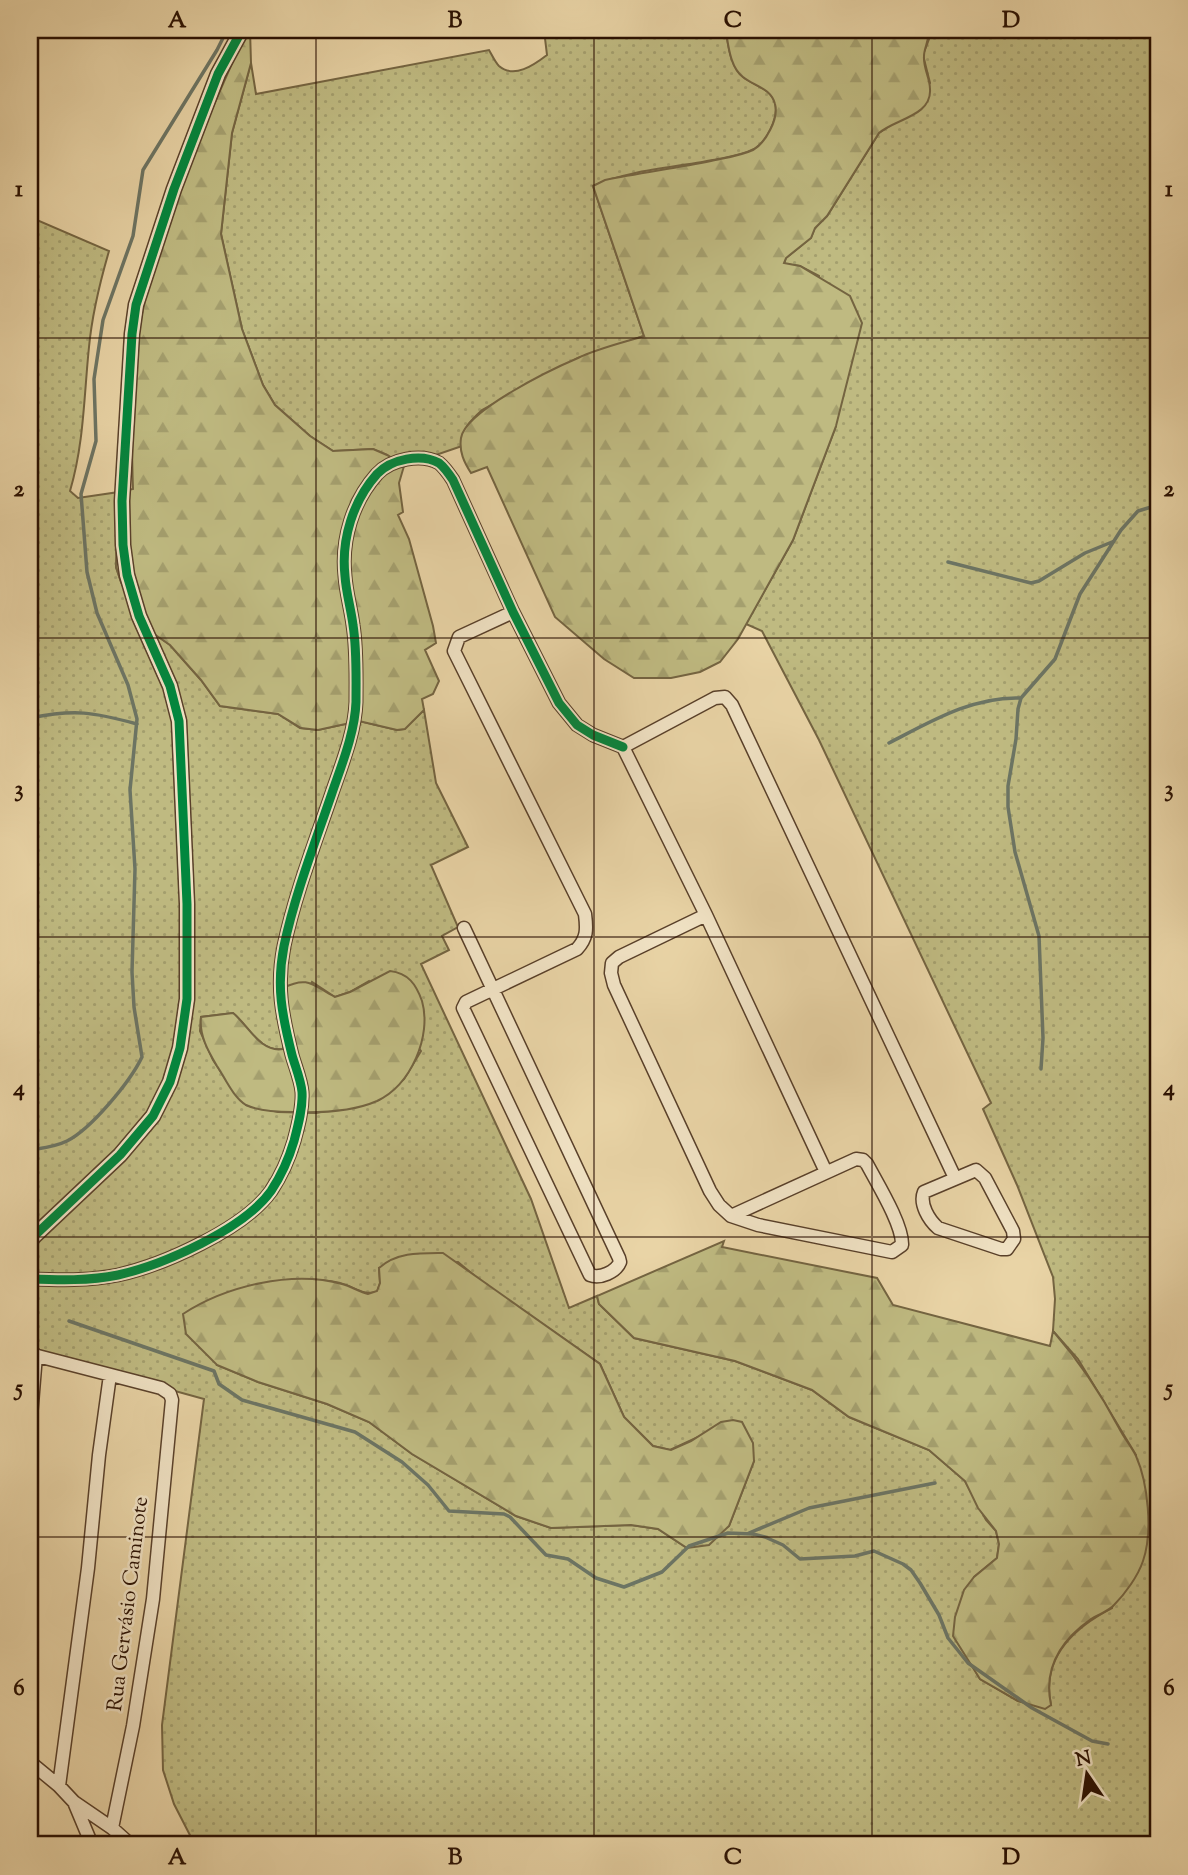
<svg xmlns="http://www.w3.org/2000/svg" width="1188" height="1875" viewBox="0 0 1188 1875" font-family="'Sorts Mill Goudy',serif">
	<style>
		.grass { fill: url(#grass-dots); stroke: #746441; stroke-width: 2; fill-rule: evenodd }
		.forest { fill: url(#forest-firs); stroke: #746441; stroke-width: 2 }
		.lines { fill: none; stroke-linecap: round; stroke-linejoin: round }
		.stream { stroke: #6c7463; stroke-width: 3.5 }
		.minor-casing { stroke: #59402a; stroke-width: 15 }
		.tertiary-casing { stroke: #59402a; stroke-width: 17 }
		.minor { stroke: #f1e3c5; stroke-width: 12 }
		.tertiary { stroke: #f1e3c5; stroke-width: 14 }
		.cycleway-casing { stroke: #f1e3c5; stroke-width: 13 }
		.cycleway { stroke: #00873e; stroke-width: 9 }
		.grid { fill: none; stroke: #290f01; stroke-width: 2; stroke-opacity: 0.55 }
		.labels { text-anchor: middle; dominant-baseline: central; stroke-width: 5; stroke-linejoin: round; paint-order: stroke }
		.street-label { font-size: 21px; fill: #290f01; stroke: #f1e3c5 }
		.neatline { fill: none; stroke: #290f01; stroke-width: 2.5 }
		.grid-label { font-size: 23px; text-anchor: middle; font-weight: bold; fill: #290f01 }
	</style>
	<defs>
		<pattern id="grass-dots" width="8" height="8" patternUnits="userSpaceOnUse" patternTransform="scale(1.75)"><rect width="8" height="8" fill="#bfba81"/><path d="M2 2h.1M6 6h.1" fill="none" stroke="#a49f6e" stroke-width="1.8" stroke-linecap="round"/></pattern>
		<pattern id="forest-firs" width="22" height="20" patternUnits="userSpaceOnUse" patternTransform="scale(1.75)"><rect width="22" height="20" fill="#bfba81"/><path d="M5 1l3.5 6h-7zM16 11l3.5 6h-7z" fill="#a49f6e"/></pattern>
	</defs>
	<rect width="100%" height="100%" fill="#e9d4a6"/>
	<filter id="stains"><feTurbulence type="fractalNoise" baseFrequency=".00286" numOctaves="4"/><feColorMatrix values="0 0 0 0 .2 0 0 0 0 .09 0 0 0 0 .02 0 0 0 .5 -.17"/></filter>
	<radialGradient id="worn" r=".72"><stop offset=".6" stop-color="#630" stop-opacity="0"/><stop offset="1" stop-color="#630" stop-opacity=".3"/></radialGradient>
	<path class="grass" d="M544 30H734L727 38C729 51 732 68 743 77 754 86 771 88 775 103 779 118 766 142 754 149 743 155 729 157 718 159 680 167 627 170 593 186L644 336 578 358 482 410C471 420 461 429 462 446L404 466 387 455 373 449 333 451 310 436 275 405 263 385 242 329 221 234 232 133 251 63 256 94 489 50C492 55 495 62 499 66 514 79 534 65 547 55Z
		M928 30H1158V1845H195L174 1804 163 1770 162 1725 204 1399 30 1351V217L109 251C100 282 92 315 89 347 84 395 84 444 70 491L78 498 119 492 116 567 121 582 141 624 170 645 201 680 220 706 278 714 300 728 318 730 359 721 397 730 404 729 424 710 436 783 468 847 431 865 458 927 442 936 449 950 421 964 531 1199 569 1308 597 1296 599 1304 634 1338 735 1361 812 1390 849 1417 929 1450 965 1481 986 1520 996 1531 999 1544 997 1558 974 1577 972 1665 980 1679 1018 1701 1051 1705C1041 1658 1073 1628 1112 1608L1136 1455 1078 1359 1053 1331 1055 1299 1053 1277 1017 1185 983 1109 991 1103 819 740 762 631 746 624 793 540 836 426 819 276 800 266 784 264 786 258 811 238 815 228 827 216 879 133 897 121 930 83 923 55 929 39ZM369 981 421 1051 404 1079 379 1100 316 1113 278 1112 246 1105 234 1092 213 1060 200 1031 201 1017 233 1013C248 1025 260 1053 283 1049V1036L312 982 335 997 350 992ZM458 1262 482 1282 600 1364 624 1417 653 1446 670 1450 702 1435 754 1461 729 1526 687 1548 658 1529 631 1525 551 1528 516 1516 412 1454 369 1422 327 1404 258 1382 217 1365 268 1283C293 1281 322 1276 346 1285 357 1289 364 1295 377 1292L380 1283 379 1268Z"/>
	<path class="forest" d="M250 30 251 63 232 133 221 234 242 329 263 385 275 405 310 436 333 451 373 449 387 455 404 466 399 483 403 512 398 515 409 539 433 626 436 643 425 650 439 681 433 694 422 699 424 710 405 729 397 730 359 721 318 730 301 728 278 714 220 706 201 680 170 645 141 625 121 582 116 567 119 492 133 489C131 433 131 375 141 319 158 222 204 129 243 38Z
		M734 30H928C930 40 924 47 924 56 923 68 930 78 930 89 932 116 895 119 879 133L827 216 815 228 811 238 786 258 784 263 800 266 850 296 862 323 836 426 793 540 738 639 720 662 700 672 671 678H634L604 659 555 617 487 467 471 473C464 462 459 452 461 438 465 411 552 369 578 358 599 348 622 343 644 336L593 186 605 180C640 173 676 168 711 161 724 158 740 156 753 150 766 143 779 118 775 104 771 88 754 86 743 77 732 69 729 51 727 38Z
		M390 971C408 973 416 984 422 1001 432 1036 411 1085 377 1101 352 1112 320 1113 293 1112 280 1112 258 1111 246 1105 233 1097 225 1078 217 1066 208 1051 199 1035 201 1017L233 1013C248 1025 260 1053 283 1049V988C309 975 313 986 335 997L350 992Z
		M724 1241 722 1247 877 1278 893 1305 1050 1346 1053 1331C1080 1362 1100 1392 1119 1428 1124 1438 1131 1446 1136 1456 1148 1483 1153 1532 1143 1561 1138 1576 1125 1594 1114 1605 1108 1612 1098 1614 1091 1619 1061 1640 1043 1668 1051 1705L1045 1709 1018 1701 980 1679 953 1636 955 1617 964 1590 974 1577 997 1558 999 1544 996 1531 978 1508 965 1481 929 1450 849 1417 812 1390 735 1361 634 1338 599 1304 597 1296Z
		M443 1253 600 1364 624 1417 653 1446 671 1450 691 1441 721 1422 733 1420 742 1422 753 1443 754 1461 729 1526 709 1545 687 1548 658 1529 631 1525 551 1528 516 1516 412 1454 369 1422 327 1404 258 1382 217 1365 186 1334 183 1314C226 1286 292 1270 342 1284 351 1286 359 1292 368 1294L377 1291 380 1283 379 1268C397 1252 420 1253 443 1253Z"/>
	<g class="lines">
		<path class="stream" d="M948 562 1031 583 1039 581 1085 553 1112 542
			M30 718C75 709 93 712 137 724
			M889 743C930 722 973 696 1021 698
			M1041 1069 1043 1038 1039 936 1015 852 1008 807V786L1016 739 1018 709 1021 698 1055 659 1080 594 1121 530 1138 511 1158 505
			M30 1150C42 1148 55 1147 67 1141 91 1129 130 1082 142 1057L134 1007 132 972 135 869 130 790 137 719 128 685 97 613 87 572 81 494 96 441 94 379 103 320 133 236 143 170 217 50 227 30
			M69 1321 214 1371 219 1384 242 1400 355 1432 402 1462 428 1485 449 1511 504 1514 510 1517 546 1555 568 1559 596 1578 624 1587 662 1572 689 1546 728 1533 753 1534 765 1537 783 1545 800 1559 855 1556 874 1551 903 1564 911 1570 920 1583 939 1615 948 1638 968 1663 1032 1708 1092 1741 1108 1744
			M749 1533 809 1508 935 1483"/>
		<g class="minor-casing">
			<path id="minor" d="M623 747 715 698 725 697 732 705 955 1178
				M623 747 706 915 826 1172
				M706 915 619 957 612 963 611 973 614 985 710 1191 719 1205 731 1216 758 1225 892 1252 902 1245C903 1225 877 1183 867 1164L863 1160 856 1159 731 1216
				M464 928 619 1258 620 1262C616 1272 600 1279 590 1275L463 1008 466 1002 577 949C587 938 587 930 585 914L454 651 459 637 513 612
				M976 1170 985 1178 1013 1231 1014 1239 1007 1249H1001L938 1228C929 1220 919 1204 924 1192Z
				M30 1279C59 1280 89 1281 118 1275 163 1265 244 1229 271 1191 281 1176 289 1158 294 1141 298 1126 303 1108 302 1092 301 1080 295 1066 292 1055 282 1015 276 986 284 946 295 894 315 843 332 793 342 764 355 732 356 702 356 677 357 650 353 625 351 609 346 592 345 576 341 539 353 501 377 474 391 459 421 453 439 463 444 467 449 474 453 480L513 612 559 703 577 725 593 735 623 747
				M30 1354 161 1388 170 1394 172 1400 153 1599 133 1726 112 1828
				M30 1429 36 1355
				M30 1762 59 1786 74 1802 112 1828 131 1845
				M59 1786 88 1568 99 1455 110 1375
				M74 1802 92 1845"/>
		</g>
		<g class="tertiary-casing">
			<path id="tertiary" d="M30 1240 120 1155 153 1116 170 1082 180 1048 187 999V904L179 721 170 686 139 616 127 575 123 545 122 501 132 334 136 305 174 189 218 74 242 30"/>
		</g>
		<use href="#minor" class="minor"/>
		<use href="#tertiary" class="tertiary"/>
		<g class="cycleway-casing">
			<path id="cycleway" d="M30 1240 120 1155 153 1116 170 1082 180 1048 187 999V904L179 721 170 686 139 616 127 575 123 545 122 501 132 334 136 305 174 189 218 74 242 30
				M30 1279C59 1280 89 1281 118 1275 163 1265 244 1229 271 1191 281 1176 289 1158 294 1141 298 1126 303 1108 302 1092 301 1080 295 1066 292 1055 282 1015 276 986 284 946 295 894 315 843 332 793 342 764 355 732 356 702 356 677 357 650 353 625 351 609 346 592 345 576 341 539 353 501 377 474 391 459 421 453 439 463 444 467 449 474 453 480L513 612 559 703 577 725 593 735 623 747"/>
		</g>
		<use href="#cycleway" class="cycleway"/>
	</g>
	<path class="grid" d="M316 30V1845M594 30V1845M872 30V1845M30 338H1158M30 638H1158M30 937H1158M30 1237H1158M30 1537H1158"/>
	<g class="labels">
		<g class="street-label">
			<text transform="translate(129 1604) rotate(-83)">Rua Gervásio Caminote</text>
		</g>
	</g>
	<rect width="1188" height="1875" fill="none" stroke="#e9d4a6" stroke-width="77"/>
	<g transform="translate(1087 1774) rotate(347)" stroke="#f1e3c5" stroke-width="5" paint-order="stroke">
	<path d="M0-5L12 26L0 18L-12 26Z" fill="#290f01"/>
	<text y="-10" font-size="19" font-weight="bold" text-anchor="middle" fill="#290f01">N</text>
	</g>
	<rect x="38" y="38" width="1112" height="1798" class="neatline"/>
	<g class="grid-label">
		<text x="177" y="27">A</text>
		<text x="455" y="27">B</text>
		<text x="733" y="27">C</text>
		<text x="1011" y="27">D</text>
		<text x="19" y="196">1</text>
		<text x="1169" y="196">1</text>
		<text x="19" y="496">2</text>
		<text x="1169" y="496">2</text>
		<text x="19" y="796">3</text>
		<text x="1169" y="796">3</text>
		<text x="19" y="1095">4</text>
		<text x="1169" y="1095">4</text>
		<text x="19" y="1395">5</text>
		<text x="1169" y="1395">5</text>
		<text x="19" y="1695">6</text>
		<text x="1169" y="1695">6</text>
		<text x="177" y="1864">A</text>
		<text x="455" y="1864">B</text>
		<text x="733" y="1864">C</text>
		<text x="1011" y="1864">D</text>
	</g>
	<rect width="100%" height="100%" filter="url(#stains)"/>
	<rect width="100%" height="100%" fill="url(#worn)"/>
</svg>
